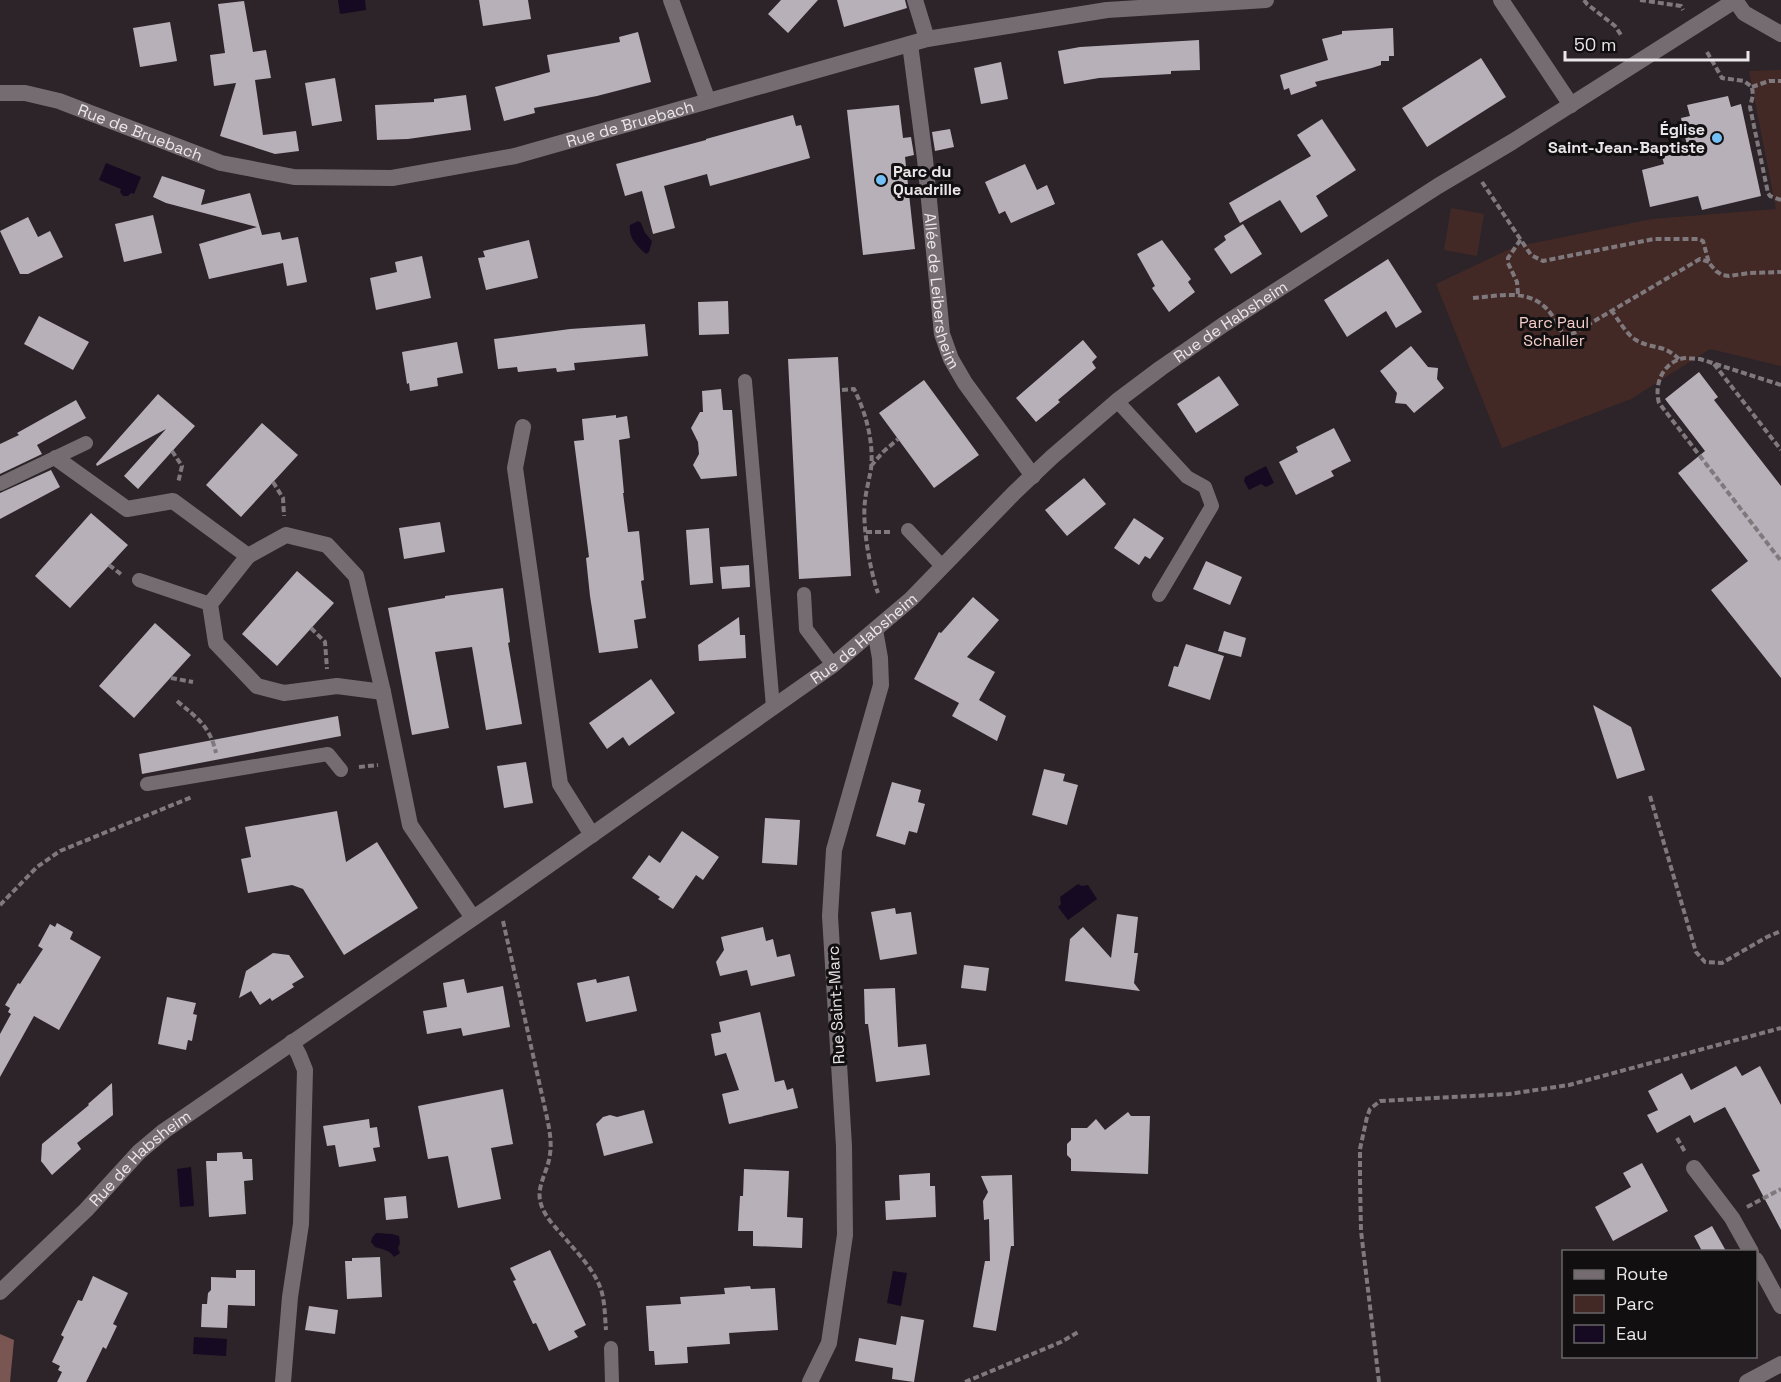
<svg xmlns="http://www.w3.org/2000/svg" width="1781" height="1382" viewBox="0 0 1781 1382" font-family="'Space Grotesk',sans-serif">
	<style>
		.green { fill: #432926 }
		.forest { fill: #795652 }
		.water { fill: #150a21 }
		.building { fill: #b7b0b8 }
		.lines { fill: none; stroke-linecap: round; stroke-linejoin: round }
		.path { stroke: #7f787c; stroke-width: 4; stroke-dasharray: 6 3; stroke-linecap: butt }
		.service { stroke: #756c71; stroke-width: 14 }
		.minor { stroke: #756c71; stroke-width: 16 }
		.poi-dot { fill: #74c0f6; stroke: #120f10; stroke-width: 2 }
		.labels { text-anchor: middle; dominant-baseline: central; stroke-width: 6; stroke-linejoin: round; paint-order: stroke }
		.street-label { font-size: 16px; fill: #ebe6e9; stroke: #120f10 }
		.poi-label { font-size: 16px; font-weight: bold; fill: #ebe6e9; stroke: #120f10; text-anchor: end }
		.park-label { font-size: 16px; fill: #f6cec9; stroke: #120f10 }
	</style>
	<rect width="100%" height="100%" fill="#2c2428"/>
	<path class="green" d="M1781 70V366L1710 349 1631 399 1502 448 1436 284 1514 247 1652 219 1776 209 1749 71Z
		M1451 208 1484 214 1477 256 1444 250Z"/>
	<path class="forest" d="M0 1334 14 1340 10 1382H0Z"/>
	<path class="water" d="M338 0H365L366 10 340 14Z
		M106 163 141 177 134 194 131 193 128 196H123L120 192 121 189 99 180Z
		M638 221 641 223 645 233 652 241 649 252 646 254C637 246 628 238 630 225Z
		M1266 466 1274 483 1266 487 1261 484 1249 490 1244 481 1245 477Z
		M1078 884 1082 886 1088 885 1097 899 1068 920 1058 907 1061 904 1060 897Z
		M191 1167 194 1206 180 1207 177 1169Z
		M376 1233 392 1234 399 1236 400 1243 398 1248 400 1253 394 1257C390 1250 382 1249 375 1247L371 1242 372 1238Z
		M893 1271 907 1273 901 1306 887 1303Z
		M194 1337 227 1339 226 1356 193 1354Z"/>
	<path class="building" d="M479 0H528L531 19 483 26Z
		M781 0H818L788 33 768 14Z
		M837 0H905L907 8 844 27Z
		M244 1 253 52 266 50 271 78 255 80 263 135 296 131 299 151 275 154 220 136 236 83 214 86 210 55 225 53 218 4Z
		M170 22 177 61 140 67 133 28Z
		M1393 28 1394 56H1389V61H1381V65L1372 68 1315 82 1317 86 1291 95 1289 88 1284 90 1280 75 1328 60 1322 39 1342 34V31Z
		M638 32 651 82 597 96 534 108 535 113 504 121 495 87 550 72 547 55 620 42 619 37Z
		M1199 40 1200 70 1171 71V74L1099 78 1064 84 1058 51 1080 47Z
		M1481 58 1506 97 1427 147 1402 108Z
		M1001 62 1008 99 981 104 974 68Z
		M335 78 342 121 312 126 305 83Z
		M466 95 471 130 408 139 377 140 375 105 434 102V99Z
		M1728 96 1731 107 1741 104 1761 196 1702 210 1698 196 1650 207 1642 170 1664 164 1662 157 1688 150 1681 118 1690 116 1687 105Z
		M899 105 903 138 911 137 914 155 905 157 915 249 863 255 847 110Z
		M793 115 796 126 801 125 810 158 710 186 707 174 664 186 675 228 653 234 642 191 625 196 616 164 706 140V139Z
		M1322 119 1356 170 1316 196 1328 216 1301 233 1280 200 1240 223 1229 203 1311 156 1297 135Z
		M950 129 954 147 935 151 932 132Z
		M1025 164 1037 190 1047 185 1055 204 1011 223 1005 211 999 214 985 182Z
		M162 176 205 190 201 205 250 193 262 235 280 232 282 240 298 237 307 282 287 286 283 263 209 279 199 244 257 227 166 203 153 197Z
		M153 215 162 253 124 262 115 224Z
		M28 217 38 237 50 231 63 257 28 274H20L0 231Z
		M1243 224 1262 254 1231 274 1214 249 1226 240 1224 236Z
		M529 240 538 278 486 290 478 258 485 257 483 251Z
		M1162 240 1191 279 1188 282 1195 292 1169 312 1152 288 1155 286 1137 254Z
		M422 256 431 298 376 310 370 278 397 272 395 262Z
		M1388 259 1422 312 1396 328 1386 311 1347 337 1324 300Z
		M728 301 729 334 699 335 698 302Z
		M39 316 89 342 73 370 24 344Z
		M645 324 648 356 574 363 575 370 557 372 556 368 518 372 517 367 498 369 494 339 570 329Z
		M1083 340 1097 357 1092 362 1096 368 1058 400 1060 402 1036 422 1016 398Z
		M457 342 463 373 437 378 438 386 410 391 409 383 407 384 402 352Z
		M1411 346 1428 367 1438 368 1437 379 1444 388 1414 413 1406 404 1395 403 1397 393 1380 371Z
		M838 357 851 576 799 579 788 359Z
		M1699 372 1718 397 1714 400 1781 486V678L1711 590 1748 561 1678 473 1705 451 1665 399Z
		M1219 376 1239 405 1196 433 1177 404Z
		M924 380 979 455 934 488 879 413Z
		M721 389 723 410H732L737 476 701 479 693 465 699 454 698 442 691 428 700 412H703L702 391Z
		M158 394 195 426 138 489 124 476 166 429 97 466 96 464Z
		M76 400 86 418 37 445 42 454 0 474V444L19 435 17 433Z
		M616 415V418L627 416 630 438 619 440 624 493H623L628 532 639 531 644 580 641 581 646 618 634 620 638 648 599 653 590 596 586 558 589 557 574 441 584 440 582 419Z
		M262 423 298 455 241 517 206 485Z
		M1334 428 1351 461 1331 471 1334 476 1296 495 1279 462 1298 452 1296 447Z
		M51 470 60 487 0 519V493Z
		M1084 478 1106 504 1067 536 1045 510Z
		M91 513 128 545 70 608 35 576Z
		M1134 518 1164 538 1150 559 1145 556 1139 565 1114 548Z
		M440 522 445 552 404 559 399 528Z
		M709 528 713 583 690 585 686 530Z
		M1206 561 1242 577 1230 605 1193 589Z
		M749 565 750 587 722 589 720 567Z
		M297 571 334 603 277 666 242 634Z
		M503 588 510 642 508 643 522 724 486 730 472 647 435 652 449 728 412 735 388 608 445 598V596Z
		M973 597 999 620 967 657 995 672 979 700 1006 716 997 741 952 716 959 703 914 679 939 632 941 633Z
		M739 617 740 635H745L746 658 699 661 698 645Z
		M155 623 191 655 134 718 99 686Z
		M1224 631 1246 638 1241 657 1218 651Z
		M1186 644 1224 656 1210 700 1168 686 1174 666 1178 667Z
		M651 679 675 713 629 746 623 737 607 749 589 723Z
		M1593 705 1631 727 1645 770 1617 779Z
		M338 716 341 736 142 774 139 754Z
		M526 762 533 803 504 808 497 766Z
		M1044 769 1065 774 1063 781 1078 785 1067 825 1032 815Z
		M892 782 921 790 918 802 925 804 917 833 909 831 905 845 876 836Z
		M337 811 346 862 377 842 418 908 344 955 303 889 292 885 248 893 241 859 251 857 245 827Z
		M765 818 800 820 797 865 762 863Z
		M682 831 719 857 703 880 696 875 673 909 658 899 660 897 632 878 649 855 660 863Z
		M895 908 896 914 911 912 917 954 880 960 871 912Z
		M1117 914 1138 917 1134 953H1138L1134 983 1140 991 1065 981 1070 939 1083 927 1111 958Z
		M57 923 73 932 70 939 101 957 59 1030 34 1016 0 1077V1034L11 1014 8 1012 10 1008 5 1005 18 983 20 984 43 949 38 946 50 924 55 927Z
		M763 927 766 941 773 939 777 957 790 954 795 976 751 986 747 970 720 976 716 962 724 950 721 937Z
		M273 953 289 955 304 977 292 984 294 987 272 1001 270 998 260 1005 251 991 239 998 246 971Z
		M964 965 989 968 986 991 961 988Z
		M629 976 637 1011 586 1022 577 983 596 979 597 983Z
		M464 979 467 993 503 986 510 1027 463 1036 461 1028 427 1034 423 1011 447 1007 443 983Z
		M895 988 898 1047 926 1044 930 1075 876 1082 868 1024H865L864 989Z
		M167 997 196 1003 193 1014 197 1015 192 1041 188 1040 186 1050 158 1044Z
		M760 1012 775 1082 784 1080 787 1090 793 1088 798 1108 729 1124 722 1094 739 1090 726 1053 715 1056 711 1034 721 1032 719 1022Z
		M1736 1066 1742 1076 1760 1066 1781 1105V1230L1752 1175 1760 1171 1725 1107 1694 1123 1690 1115 1657 1133 1647 1115 1658 1110 1648 1091 1682 1073 1691 1090Z
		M112 1083 113 1115 77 1143 81 1149 52 1175 41 1161 42 1144 89 1105 88 1104Z
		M503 1089 513 1144 491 1148 501 1199 458 1208 448 1156 428 1159 418 1106Z
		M644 1110 653 1143 604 1156 596 1124 603 1117 610 1115 617 1117Z
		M1128 1112 1131 1116H1150L1148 1174 1071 1171V1159L1067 1155V1144L1071 1140V1128H1087L1096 1119 1105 1130Z
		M369 1119 370 1128 377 1127 380 1147 373 1148 376 1161 339 1167 335 1145 327 1146 323 1126Z
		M242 1152 243 1159H252L253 1180 244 1181 246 1214 209 1217 206 1161H217V1153Z
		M1642 1163 1668 1211 1613 1241 1595 1207 1631 1187 1623 1173Z
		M744 1169 789 1171 787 1217 803 1218 802 1248 753 1246V1231H738L740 1196H743Z
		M930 1173V1186H935L936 1217 886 1220 885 1201 900 1200 899 1175Z
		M1012 1175 1014 1246H1011L996 1331 973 1327 985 1261H990L989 1219 984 1220 983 1201 988 1192 981 1176Z
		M406 1196 408 1218 386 1220 384 1198Z
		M1712 1226 1726 1251H1702L1694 1236Z
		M550 1250 586 1325 574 1331 578 1337 549 1351 536 1323 533 1324 513 1281 516 1280 510 1268Z
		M380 1257 382 1297 347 1299 345 1261H352V1258Z
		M236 1270H255V1306L228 1305 227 1328 201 1327 202 1304H207L208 1293 211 1290V1277L236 1278Z
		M93 1276 128 1293 113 1324 117 1326 106 1349 103 1347 86 1382H57L62 1372 58 1370 60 1366 52 1362 64 1337 61 1335 78 1300 82 1301Z
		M750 1286 751 1289 775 1288 778 1330 729 1333 730 1344 687 1347 688 1363 655 1365 654 1351H649L646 1306 681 1304 680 1297 725 1294 724 1288Z
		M309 1306 338 1310 335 1334 305 1330Z
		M901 1316 924 1320 914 1382 892 1379 893 1368 855 1361 859 1338 896 1345Z"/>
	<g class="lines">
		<path class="path" d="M1584 0 1587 4 1615 26 1621 35
			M1640 0 1681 6 1683 10
			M1707 52 1722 78 1744 81 1752 87 1753 95 1750 107 1768 193 1770 196 1781 200
			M1752 87 1769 81H1781
			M1482 182 1531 255 1543 261 1654 239H1698L1703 241 1709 263 1716 271 1722 275 1729 276 1749 273 1781 272
			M1518 294 1517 282 1508 263V258L1521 239
			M1473 298C1500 296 1532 287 1551 314 1557 321 1559 331 1567 337L1700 259 1709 262
			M1611 310C1618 319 1626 334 1636 340 1653 350 1663 343 1680 360
			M1714 364 1781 450
			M1781 385 1700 359C1693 359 1687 357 1680 359 1662 365 1654 385 1659 403L1781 561
			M842 390 854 389C866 413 874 442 871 469 869 480 866 491 865 501 862 526 870 570 878 593
			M172 451 182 466 178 483
			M871 466 883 452 898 439
			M273 482 283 498 284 516
			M866 532H890
			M109 565 122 575
			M311 628 325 642 327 669
			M171 678 193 682
			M177 701C197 718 210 726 216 753
			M359 767 378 765
			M1650 796 1696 952 1705 962 1722 963 1767 937 1781 931
			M0 905 37 867 60 851 192 797
			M503 921 546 1113C549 1127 552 1141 550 1154 548 1173 534 1188 542 1207 546 1218 556 1228 564 1237 578 1254 596 1271 602 1293 605 1305 605 1318 606 1330
			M1677 1138 1685 1152
			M1747 1207 1781 1189
			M965 1382 1061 1342 1080 1331
			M1379 1382 1361 1231 1360 1182V1149L1367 1117 1370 1109 1380 1101 1509 1094 1569 1085 1781 1028"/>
		<path class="service" d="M745 381 773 707
			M1117 401 1187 477 1205 487 1212 506 1159 595
			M0 484 86 443
			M908 530 942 566
			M139 580 210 604
			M804 594 806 629 833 665
			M147 784 328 754 341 770
			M611 1348 612 1382"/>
		<g class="minor">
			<path d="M671 0 708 101"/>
			<path d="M915 0 927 39"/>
			<path d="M1501 0 1571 105"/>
			<path d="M1735 0 1744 13 1781 34"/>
			<path id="s1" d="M910 44 925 159 942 334 951 359 965 383 1033 476"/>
			<path id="s2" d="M0 93H25L59 101 221 163 294 177 392 178 515 156 927 39 1107 10 1266 0"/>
			<path d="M523 427 515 468 560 784 592 835"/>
			<path d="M56 458 127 509 173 501 248 556 286 535 327 545 356 576 383 692 410 825 473 918"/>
			<path d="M248 556 210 604 216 643 257 686 284 693 337 686 383 692"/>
			<path d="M1694 1168 1732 1218 1751 1252"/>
			<path d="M1756 1260 1781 1306"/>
			<path id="s3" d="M0 1292 86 1210 139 1152 164 1131 498 901 833 665 911 599 1014 493 1052 457 1117 401 1161 368 1223 325 1438 186 1512 142 1736 0"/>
			<path d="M283 1382 290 1297 301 1224 305 1070 299 1055 292 1042"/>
			<path d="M810 1382 829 1343 845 1235 844 1146 830 916 834 850 881 685 880 658 875 630"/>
			<path d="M1747 1382 1781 1364"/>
		</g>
	</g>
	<g class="poi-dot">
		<circle cx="1717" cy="138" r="6"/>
		<circle cx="881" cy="180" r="6"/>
	</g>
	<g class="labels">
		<g class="street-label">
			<text stroke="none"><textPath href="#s2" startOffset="650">Rue de Bruebach</textPath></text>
			<text stroke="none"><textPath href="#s2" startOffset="147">Rue de Bruebach</textPath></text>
			<text stroke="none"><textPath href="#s1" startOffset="249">Allée de Leibersheim</textPath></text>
			<text stroke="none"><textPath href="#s3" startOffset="1572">Rue de Habsheim</textPath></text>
			<text stroke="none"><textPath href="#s3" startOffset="1086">Rue de Habsheim</textPath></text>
			<text transform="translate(836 1005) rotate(-93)">Rue Saint-Marc</text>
			<text stroke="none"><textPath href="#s3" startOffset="194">Rue de Habsheim</textPath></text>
		</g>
		<g class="poi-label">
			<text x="1705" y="129">Église<tspan x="1705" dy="18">Saint-Jean-Baptiste</tspan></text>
			<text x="893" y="171" text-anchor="start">Parc du<tspan x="893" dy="18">Quadrille</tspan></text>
		</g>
		<g class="park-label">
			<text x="1554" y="322">Parc Paul<tspan x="1554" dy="18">Schaller</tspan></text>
		</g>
	</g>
	<rect x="1562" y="1250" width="195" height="108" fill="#120f10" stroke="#696567" stroke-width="1.5"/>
	<rect x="1574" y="1270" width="30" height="9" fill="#756c71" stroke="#696567" stroke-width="1.5"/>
	<text x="1616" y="1280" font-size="18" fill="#ebe6e9">Route</text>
	<rect x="1574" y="1295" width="30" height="18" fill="#432926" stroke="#696567" stroke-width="1.5"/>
	<text x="1616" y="1310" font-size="18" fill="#ebe6e9">Parc</text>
	<rect x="1574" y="1325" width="30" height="18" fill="#150a21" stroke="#696567" stroke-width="1.5"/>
	<text x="1616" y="1340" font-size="18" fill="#ebe6e9">Eau</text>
	<path d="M1565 51v9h183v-9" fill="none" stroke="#ebe6e9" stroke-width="3"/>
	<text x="1574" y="51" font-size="18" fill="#ebe6e9" stroke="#120f10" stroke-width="4.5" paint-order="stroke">50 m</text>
</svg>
